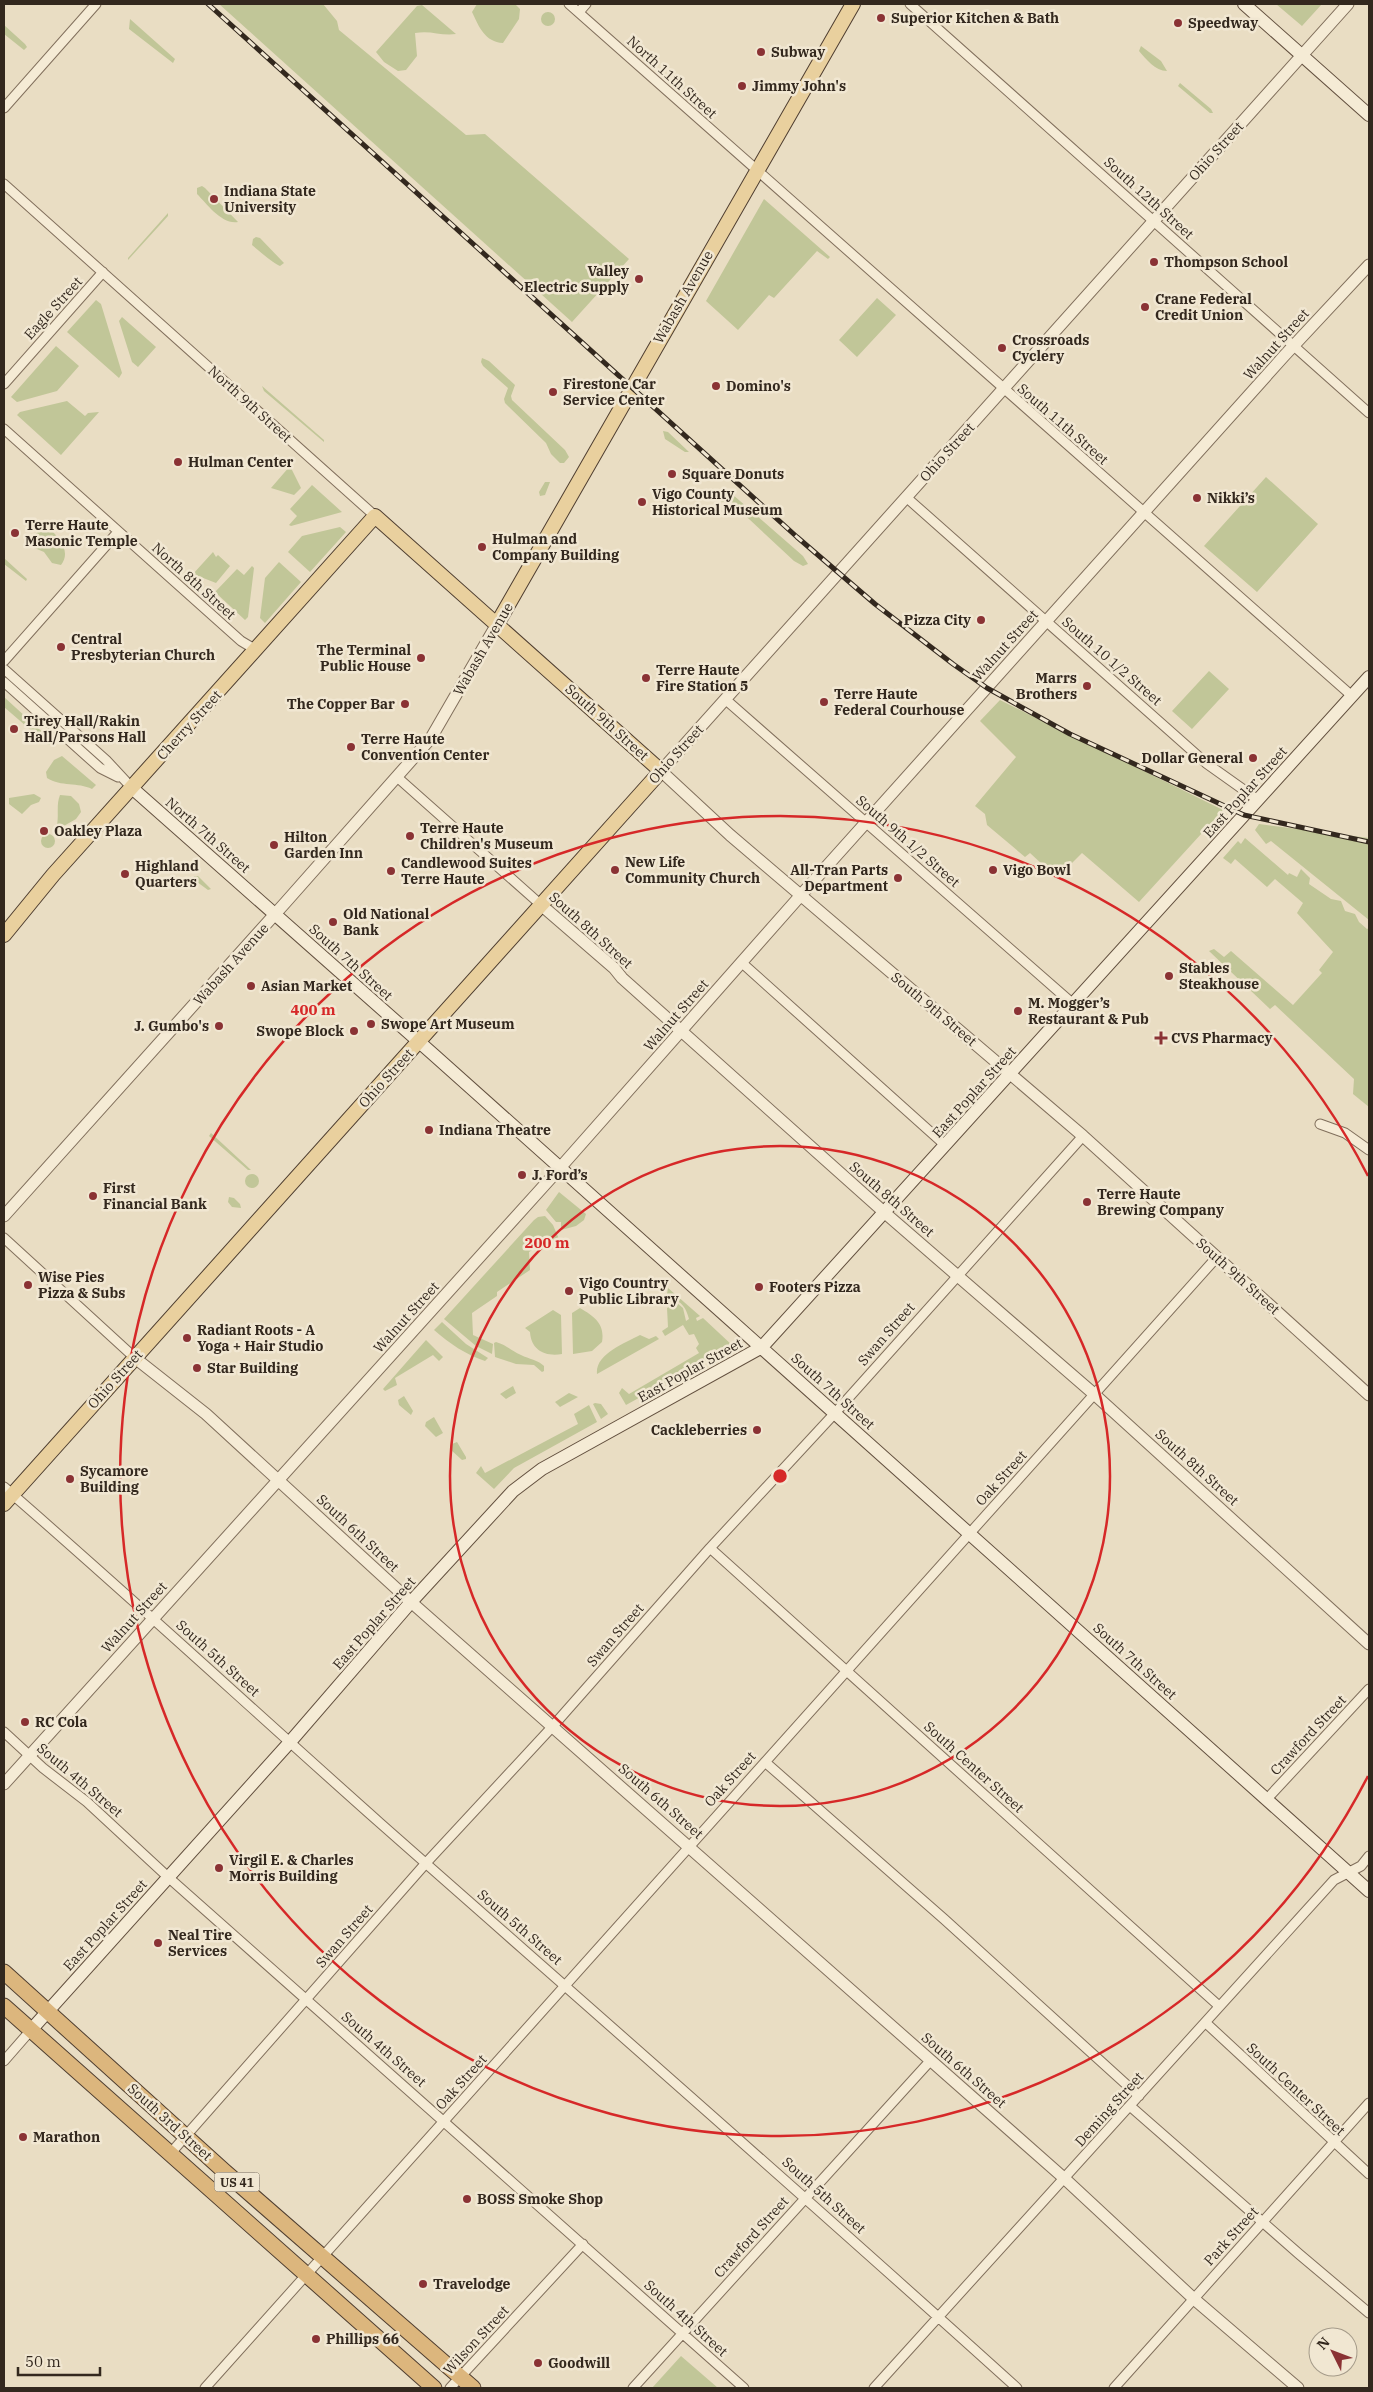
<svg xmlns="http://www.w3.org/2000/svg" width="1373" height="2392" viewBox="0 0 1373 2392" font-family="'IBM Plex Serif',serif">
	<style>
		.green { fill: #c1c698 }
		.lines { fill: none; stroke-linecap: round; stroke-linejoin: round }
		.minor-casing { stroke: #816f5c; stroke-width: 11 }
		.tertiary-casing { stroke: #816f5c; stroke-width: 13 }
		.secondary-casing { stroke: #63503f; stroke-width: 14 }
		.primary-casing { stroke: #4f3e30; stroke-width: 16 }
		.trunk-casing { stroke: #4f3e30; stroke-width: 17 }
		.minor { stroke: #f5ebd5; stroke-width: 9 }
		.tertiary { stroke: #f5ebd5; stroke-width: 11 }
		.secondary { stroke: #f5ebd5; stroke-width: 12 }
		.primary { stroke: #e9d09e; stroke-width: 14 }
		.trunk { stroke: #dcb67d; stroke-width: 15 }
		.rail-casing { stroke: #33281e; stroke-width: 5 }
		.rail { stroke: #f1e7d2; stroke-width: 3; stroke-dasharray: 9; stroke-linecap: butt }
		.ring { fill: none; stroke: #d62828; stroke-width: 2.5 }
		.poi-dot { fill: #8a3234; stroke: #f1e7d2; stroke-width: 2 }
		.labels { text-anchor: middle; dominant-baseline: central; stroke-width: 5; stroke-linejoin: round; paint-order: stroke }
		.shield { fill: #f1e7d2; stroke: #6c6154; stroke-width: 1 }
		.shield-label { font-size: 12px; font-weight: bold; fill: #33281e }
		.poi-label { font-size: 14px; font-weight: bold; fill: #33281e; stroke: #f1e7d2; text-anchor: start }
		.street-label { font-size: 14px; fill: #33281e; stroke: #f1e7d2 }
		.centre { fill: #d62828; stroke: #f1e7d2; stroke-width: 2.5 }
		.ring-label { font-size: 15px; text-anchor: middle; font-weight: bold; fill: #d62828; stroke: #f1e7d2; stroke-width: 5; stroke-linejoin: round; paint-order: stroke }
	</style>
	<rect width="100%" height="100%" fill="#e9ddc3"/>
	<path class="green" d="M219 4H323L337 21 339 30 466 135 485 134 629 259 572 322Z
		M477 4H515L520 9 519 19 503 43C485 42 479 27 472 12Z
		M1276 4H1322L1302 26Z
		M422 5 456 34C440 36 431 30 415 33L417 56 406 70 398 71 384 62 376 52 417 6Z
		M541 19a7 7 0 1 1 14 0a7 7 0 1 1-14 0Z
		M130 19 175 59 173 63 129 29Z
		M4 25 25 44 27 47 24 50 4 34Z
		M1141 46 1161 61 1167 71C1155 71 1146 59 1139 51Z
		M1180 83 1211 109 1213 113H1210L1178 86Z
		M202 186 205 188 238 222C222 225 207 204 197 194V188Z
		M764 199 830 257 828 259 817 251 774 298 769 295 738 330 706 301Z
		M168 213V216L128 260V258Z
		M256 237 260 238 284 263 280 266C274 264 258 250 252 245L253 239Z
		M877 298 896 315 857 357 839 340Z
		M96 300 101 304 122 373 119 378 67 332Z
		M122 317 156 347 138 367 132 362 119 321Z
		M56 346 79 366 57 391 17 402 11 397Z
		M482 358 489 361 515 385 511 396 512 400 565 450 569 457 564 463H560L551 454 546 443 505 403 504 399 508 388 483 366 481 362Z
		M262 386 324 440V442L264 391Z
		M67 401 85 416 88 413 99 412 61 455 17 415 20 412Z
		M663 431 668 432 689 452H685L665 439Z
		M290 466 301 488 294 495 271 488Z
		M1266 477 1318 524 1257 592 1204 546Z
		M545 482H550L545 495 540 496 539 492Z
		M312 485 342 512 291 526 289 525 297 516 290 509Z
		M723 492 732 494 803 556 808 564 803 566 794 561 734 505 720 501 718 498Z
		M48 526C58 538 72 550 61 565L52 563 44 552 32 547C33 535 37 530 48 526Z
		M340 527 346 532 310 572 288 552 302 536Z
		M213 552 216 557 218 555 230 566 216 583 193 574Z
		M4 558 27 579 26 581 4 564Z
		M279 562 301 582 265 623 260 618 265 578Z
		M252 566 254 568 248 617 245 620 215 592 237 569 244 575Z
		M1209 671 1229 689 1192 729 1172 711Z
		M4 697 50 739 52 744 48 745 4 707Z
		M1000 700 1223 810 1139 902 1082 853 1057 878 1030 853 1025 857 987 825 985 814 975 806 1016 757 980 721Z
		M62 756 96 785 92 789C78 782 61 787 47 778L46 772 54 760Z
		M34 794 41 798 39 802 31 805 22 814 9 804V798Z
		M60 795 71 796 79 804 81 812 76 819 62 827 57 825C59 814 56 805 60 795Z
		M1259 824 1369 838V920L1271 841 1266 844 1255 830Z
		M41 841a7 7 0 1 1 14 0a7 7 0 1 1-14 0Z
		M1245 838 1288 875 1289 873 1297 877 1301 869 1310 878 1309 884 1331 899 1341 901 1345 911 1355 914 1359 922 1367 929 1369 928V1107L1353 1094 1354 1079 1275 1005 1270 1009 1209 951 1214 949 1224 957 1231 951 1293 1005 1322 973 1319 970 1333 952 1297 913 1303 903 1275 879 1267 887 1235 859 1231 864 1223 858 1238 841 1241 844Z
		M194 876H198L211 889 208 890 193 879Z
		M211 1133 251 1170H248L209 1136Z
		M245 1181a7 7 0 1 1 14 0a7 7 0 1 1-14 0Z
		M559 1192 586 1214 584 1220 576 1226 561 1230V1222H556L546 1210Z
		M229 1197 234 1198 240 1204 241 1208 232 1207 228 1202Z
		M545 1216 553 1225 559 1239 556 1242 551 1239 529 1252 530 1270 497 1292V1296L472 1313 473 1335 493 1344 492 1354 476 1346 444 1319 534 1220 538 1217Z
		M668 1288 700 1316 696 1318 697 1321 703 1318 733 1346 626 1405 619 1393 622 1388 629 1394 699 1353 696 1348 699 1344 694 1334 689 1335 683 1325 665 1336 662 1331 668 1327 667 1308 677 1303 683 1308 686 1321 689 1319C686 1308 682 1301 671 1299L667 1294Z
		M580 1308C595 1317 605 1324 602 1342L592 1351 573 1354 572 1313Z
		M553 1310 561 1315 562 1354C545 1357 531 1350 530 1332L525 1328Z
		M442 1322 466 1344 488 1358 485 1361C465 1354 450 1344 434 1330Z
		M640 1335 649 1339 656 1336 659 1339 597 1374C595 1354 625 1343 640 1335Z
		M426 1340 443 1357 439 1361 433 1355 395 1378 397 1385 385 1391 383 1389Z
		M496 1342C507 1345 511 1351 521 1355 529 1359 538 1360 544 1366V1371L542 1372 534 1365 516 1364 495 1357 494 1343Z
		M513 1386 516 1393 506 1399 500 1394Z
		M569 1393 578 1397 560 1407 555 1402Z
		M404 1396 413 1411 411 1415 399 1405 398 1400Z
		M595 1403 601 1404 608 1414 601 1419 593 1404Z
		M589 1405 597 1422 514 1468 494 1489 476 1473 481 1466 485 1473 578 1424 574 1414Z
		M434 1417 443 1433 436 1437 425 1426 426 1422Z
		M457 1442 466 1457V1459L462 1460 451 1450 452 1444Z
		M681 2356 718 2388H652Z"/>
	<g class="lines">
		<g class="minor-casing">
			<path id="minor" d="M569 4 1352 696
				M910 4 1369 413
				M579 12 586 4
				M4 108 96 4
				M4 184 375 516
				M4 384 103 272
				M4 429 241 641 256 650
				M906 497 1206 763 1258 800
				M4 661 118 532
				M4 669 106 760 132 788
				M4 682 100 768 118 777
				M725 699 1073 1004
				M397 777 540 904
				M741 962 945 1145
				M1320 1124 1345 1133 1369 1150
				M4 1238 135 1358
				M4 1487C131 1597 254 1711 380 1823 593 2011 807 2198 1017 2388
				M710 1548 1219 2006
				M4 1732 43 1768 87 1802 168 1877 744 2388
				M765 1762 944 1919 1139 2096
				M1266 1800 1369 1689
				M1206 2023 1369 2174
				M4 2061 31 2030
				M1130 2106 1299 2254 1369 2313
				M169 2155 426 1863 553 1726 710 1548 835 1413 1083 1136
				M205 2388 1217 1257
				M450 2388 583 2244
				M633 2388 931 2060
				M874 2388 1334 1880 1361 1866 1369 1856
				M1114 2388 1369 2103"/>
		</g>
		<g class="tertiary-casing">
			<path id="tertiary" d="M1348 4 661 771 730 835 1083 1136 1369 1395
				M540 904 614 968 622 978 885 1213 1094 1394 1369 1644
				M4 1216 285 903 431 738 497 624
				M135 1358 206 1414 411 1602 1065 2179 1194 2299 1298 2388
				M4 1784 559 1169 801 895 1284 356 1369 265"/>
		</g>
		<g class="secondary-casing">
			<path id="secondary" d="M1244 4 1369 115
				M132 788 434 1055 1369 1891
				M31 2030 290 1742 411 1602 513 1491 542 1469 762 1347 1369 677"/>
		</g>
		<g class="primary-casing">
			<path id="primary" d="M497 624 853 4
				M4 935 53 875 375 516 661 771 4 1504"/>
		</g>
		<g class="trunk-casing">
			<path id="trunk" d="M4 1972 224 2171 473 2388
				M4 2006 434 2388"/>
		</g>
		<use href="#minor" class="minor"/>
		<use href="#tertiary" class="tertiary"/>
		<use href="#secondary" class="secondary"/>
		<use href="#primary" class="primary"/>
		<use href="#trunk" class="trunk"/>
		<g class="rail-casing">
			<path id="rail" d="M208 4 797 537 875 604 953 664 987 688 1070 734 1244 815 1369 842"/>
		</g>
		<use href="#rail" class="rail"/>
	</g>
	<g class="ring">
		<circle cx="780" cy="1476" r="330"/>
		<path d="M1368 1776A660 660 0 1 1 1368 1176"/>
	</g>
	<g class="poi-dot">
		<circle cx="881" cy="18" r="5"/>
		<circle cx="1178" cy="23" r="5"/>
		<circle cx="761" cy="52" r="5"/>
		<circle cx="742" cy="86" r="5"/>
		<circle cx="214" cy="199" r="5"/>
		<circle cx="1154" cy="262" r="5"/>
		<circle cx="639" cy="279" r="5"/>
		<circle cx="1145" cy="307" r="5"/>
		<circle cx="1002" cy="348" r="5"/>
		<circle cx="716" cy="386" r="5"/>
		<circle cx="553" cy="392" r="5"/>
		<circle cx="178" cy="462" r="5"/>
		<circle cx="672" cy="474" r="5"/>
		<circle cx="1197" cy="498" r="5"/>
		<circle cx="642" cy="502" r="5"/>
		<circle cx="15" cy="533" r="5"/>
		<circle cx="482" cy="547" r="5"/>
		<circle cx="981" cy="620" r="5"/>
		<circle cx="61" cy="647" r="5"/>
		<circle cx="421" cy="658" r="5"/>
		<circle cx="646" cy="678" r="5"/>
		<circle cx="1087" cy="686" r="5"/>
		<circle cx="824" cy="702" r="5"/>
		<circle cx="405" cy="704" r="5"/>
		<circle cx="14" cy="729" r="5"/>
		<circle cx="351" cy="747" r="5"/>
		<circle cx="1253" cy="758" r="5"/>
		<circle cx="44" cy="831" r="5"/>
		<circle cx="410" cy="836" r="5"/>
		<circle cx="274" cy="845" r="5"/>
		<circle cx="615" cy="870" r="5"/>
		<circle cx="993" cy="870" r="5"/>
		<circle cx="391" cy="871" r="5"/>
		<circle cx="125" cy="874" r="5"/>
		<circle cx="898" cy="878" r="5"/>
		<circle cx="333" cy="922" r="5"/>
		<circle cx="1169" cy="976" r="5"/>
		<circle cx="251" cy="986" r="5"/>
		<circle cx="1018" cy="1011" r="5"/>
		<circle cx="371" cy="1024" r="5"/>
		<circle cx="219" cy="1026" r="5"/>
		<circle cx="354" cy="1031" r="5"/>
		<path d="M1158.5 1030.5h5v5h5v5h-5v5h-5v-5h-5v-5h5z"/>
		<circle cx="429" cy="1130" r="5"/>
		<circle cx="522" cy="1175" r="5"/>
		<circle cx="93" cy="1196" r="5"/>
		<circle cx="1087" cy="1202" r="5"/>
		<circle cx="28" cy="1285" r="5"/>
		<circle cx="759" cy="1287" r="5"/>
		<circle cx="569" cy="1291" r="5"/>
		<circle cx="187" cy="1338" r="5"/>
		<circle cx="197" cy="1368" r="5"/>
		<circle cx="757" cy="1430" r="5"/>
		<circle cx="70" cy="1479" r="5"/>
		<circle cx="25" cy="1722" r="5"/>
		<circle cx="219" cy="1868" r="5"/>
		<circle cx="158" cy="1943" r="5"/>
		<circle cx="23" cy="2137" r="5"/>
		<circle cx="467" cy="2199" r="5"/>
		<circle cx="423" cy="2284" r="5"/>
		<circle cx="316" cy="2339" r="5"/>
		<circle cx="538" cy="2363" r="5"/>
	</g>
	<g class="labels">
		<rect class="shield" x="214.5" y="2172.5" width="45" height="19" rx="4"/>
		<g class="shield-label">
			<text x="237" y="2182">US 41</text>
		</g>
		<g class="poi-label">
			<text x="891" y="18">Superior Kitchen &amp; Bath</text>
			<text x="1188" y="23">Speedway</text>
			<text x="771" y="52">Subway</text>
			<text x="752" y="86">Jimmy John's</text>
			<text x="224" y="191">Indiana State<tspan x="224" dy="16">University</tspan></text>
			<text x="1164" y="262">Thompson School</text>
			<text x="629" y="271" text-anchor="end">Valley<tspan x="629" dy="16">Electric Supply</tspan></text>
			<text x="1155" y="299">Crane Federal<tspan x="1155" dy="16">Credit Union</tspan></text>
			<text x="1012" y="340">Crossroads<tspan x="1012" dy="16">Cyclery</tspan></text>
			<text x="563" y="384">Firestone Car<tspan x="563" dy="16">Service Center</tspan></text>
			<text x="726" y="386">Domino's</text>
			<text x="188" y="462">Hulman Center</text>
			<text x="682" y="474">Square Donuts</text>
			<text x="652" y="494">Vigo County<tspan x="652" dy="16">Historical Museum</tspan></text>
			<text x="1207" y="498">Nikki’s</text>
			<text x="25" y="525">Terre Haute<tspan x="25" dy="16">Masonic Temple</tspan></text>
			<text x="492" y="539">Hulman and<tspan x="492" dy="16">Company Building</tspan></text>
			<text x="971" y="620" text-anchor="end">Pizza City</text>
			<text x="71" y="639">Central<tspan x="71" dy="16">Presbyterian Church</tspan></text>
			<text x="411" y="650" text-anchor="end">The Terminal<tspan x="411" dy="16">Public House</tspan></text>
			<text x="656" y="670">Terre Haute<tspan x="656" dy="16">Fire Station 5</tspan></text>
			<text x="1077" y="678" text-anchor="end">Marrs<tspan x="1077" dy="16">Brothers</tspan></text>
			<text x="834" y="694">Terre Haute<tspan x="834" dy="16">Federal Courhouse</tspan></text>
			<text x="395" y="704" text-anchor="end">The Copper Bar</text>
			<text x="24" y="721">Tirey Hall/Rakin<tspan x="24" dy="16">Hall/Parsons Hall</tspan></text>
			<text x="361" y="739">Terre Haute<tspan x="361" dy="16">Convention Center</tspan></text>
			<text x="1243" y="758" text-anchor="end">Dollar General</text>
			<text x="420" y="828">Terre Haute<tspan x="420" dy="16">Children's Museum</tspan></text>
			<text x="54" y="831">Oakley Plaza</text>
			<text x="284" y="837">Hilton<tspan x="284" dy="16">Garden Inn</tspan></text>
			<text x="625" y="862">New Life<tspan x="625" dy="16">Community Church</tspan></text>
			<text x="401" y="863">Candlewood Suites<tspan x="401" dy="16">Terre Haute</tspan></text>
			<text x="135" y="866">Highland<tspan x="135" dy="16">Quarters</tspan></text>
			<text x="888" y="870" text-anchor="end">All-Tran Parts<tspan x="888" dy="16">Department</tspan></text>
			<text x="1003" y="870">Vigo Bowl</text>
			<text x="343" y="914">Old National<tspan x="343" dy="16">Bank</tspan></text>
			<text x="1179" y="968">Stables<tspan x="1179" dy="16">Steakhouse</tspan></text>
			<text x="261" y="986">Asian Market</text>
			<text x="1028" y="1003">M. Mogger’s<tspan x="1028" dy="16">Restaurant &amp; Pub</tspan></text>
			<text x="381" y="1024">Swope Art Museum</text>
			<text x="209" y="1026" text-anchor="end">J. Gumbo's</text>
			<text x="344" y="1031" text-anchor="end">Swope Block</text>
			<text x="1171" y="1038">CVS Pharmacy</text>
			<text x="439" y="1130">Indiana Theatre</text>
			<text x="532" y="1175">J. Ford’s</text>
			<text x="103" y="1188">First<tspan x="103" dy="16">Financial Bank</tspan></text>
			<text x="1097" y="1194">Terre Haute<tspan x="1097" dy="16">Brewing Company</tspan></text>
			<text x="38" y="1277">Wise Pies<tspan x="38" dy="16">Pizza &amp; Subs</tspan></text>
			<text x="579" y="1283">Vigo Country<tspan x="579" dy="16">Public Library</tspan></text>
			<text x="769" y="1287">Footers Pizza</text>
			<text x="197" y="1330">Radiant Roots - A<tspan x="197" dy="16">Yoga + Hair Studio</tspan></text>
			<text x="207" y="1368">Star Building</text>
			<text x="747" y="1430" text-anchor="end">Cackleberries</text>
			<text x="80" y="1471">Sycamore<tspan x="80" dy="16">Building</tspan></text>
			<text x="35" y="1722">RC Cola</text>
			<text x="229" y="1860">Virgil E. &amp; Charles<tspan x="229" dy="16">Morris Building</tspan></text>
			<text x="168" y="1935">Neal Tire<tspan x="168" dy="16">Services</tspan></text>
			<text x="33" y="2137">Marathon</text>
			<text x="477" y="2199">BOSS Smoke Shop</text>
			<text x="433" y="2284">Travelodge</text>
			<text x="326" y="2339">Phillips 66</text>
			<text x="548" y="2363">Goodwill</text>
		</g>
		<g class="street-label">
			<text transform="translate(672 77) rotate(42)">North 11th Street</text>
			<text transform="translate(1216 151) rotate(-48)">Ohio Street</text>
			<text transform="translate(1149 198) rotate(42)">South 12th Street</text>
			<text transform="translate(683 297) rotate(-60)">Wabash Avenue</text>
			<text transform="translate(53 308) rotate(-48)">Eagle Street</text>
			<text transform="translate(1276 344) rotate(-48)">Walnut Street</text>
			<text transform="translate(250 404) rotate(42)">North 9th Street</text>
			<text transform="translate(1063 424) rotate(41)">South 11th Street</text>
			<text transform="translate(947 452) rotate(-48)">Ohio Street</text>
			<text transform="translate(194 581) rotate(42)">North 8th Street</text>
			<text transform="translate(1005 645) rotate(-48)">Walnut Street</text>
			<text transform="translate(483 649) rotate(-60)">Wabash Avenue</text>
			<text transform="translate(1112 661) rotate(41)">South 10 1/2 Street</text>
			<text transform="translate(607 722) rotate(42)">South 9th Street</text>
			<text transform="translate(189 725) rotate(-48)">Cherry Street</text>
			<text transform="translate(676 754) rotate(-48)">Ohio Street</text>
			<text transform="translate(1245 792) rotate(-48)">East Poplar Street</text>
			<text transform="translate(208 835) rotate(41)">North 7th Street</text>
			<text transform="translate(908 841) rotate(41)">South 9th 1/2 Street</text>
			<text transform="translate(591 930) rotate(42)">South 8th Street</text>
			<text transform="translate(351 962) rotate(42)">South 7th Street</text>
			<text transform="translate(231 964) rotate(-48)">Wabash Avenue</text>
			<text transform="translate(934 1009) rotate(40)">South 9th Street</text>
			<text transform="translate(676 1015) rotate(-49)">Walnut Street</text>
			<text transform="translate(386 1078) rotate(-48)">Ohio Street</text>
			<text transform="translate(974 1092) rotate(-48)">East Poplar Street</text>
			<text transform="translate(892 1199) rotate(41)">South 8th Street</text>
			<text transform="translate(1238 1276) rotate(42)">South 9th Street</text>
			<text transform="translate(406 1317) rotate(-48)">Walnut Street</text>
			<text transform="translate(886 1334) rotate(-49)">Swan Street</text>
			<text transform="translate(690 1370) rotate(-29)">East Poplar Street</text>
			<text transform="translate(115 1379) rotate(-48)">Ohio Street</text>
			<text transform="translate(833 1391) rotate(42)">South 7th Street</text>
			<text transform="translate(1197 1467) rotate(42)">South 8th Street</text>
			<text transform="translate(1001 1478) rotate(-48)">Oak Street</text>
			<text transform="translate(358 1533) rotate(43)">South 6th Street</text>
			<text transform="translate(134 1617) rotate(-48)">Walnut Street</text>
			<text transform="translate(374 1623) rotate(-49)">East Poplar Street</text>
			<text transform="translate(615 1635) rotate(-49)">Swan Street</text>
			<text transform="translate(218 1658) rotate(42)">South 5th Street</text>
			<text transform="translate(1135 1661) rotate(42)">South 7th Street</text>
			<text transform="translate(1308 1735) rotate(-47)">Crawford Street</text>
			<text transform="translate(974 1767) rotate(42)">South Center Street</text>
			<text transform="translate(730 1779) rotate(-48)">Oak Street</text>
			<text transform="translate(80 1780) rotate(40)">South 4th Street</text>
			<text transform="translate(661 1801) rotate(41)">South 6th Street</text>
			<text transform="translate(105 1925) rotate(-48)">East Poplar Street</text>
			<text transform="translate(520 1927) rotate(41)">South 5th Street</text>
			<text transform="translate(344 1936) rotate(-49)">Swan Street</text>
			<text transform="translate(384 2049) rotate(41)">South 4th Street</text>
			<text transform="translate(964 2070) rotate(41)">South 6th Street</text>
			<text transform="translate(461 2082) rotate(-48)">Oak Street</text>
			<text transform="translate(1296 2089) rotate(43)">South Center Street</text>
			<text transform="translate(1109 2109) rotate(-48)">Deming Street</text>
			<text transform="translate(170 2122) rotate(42)">South 3rd Street</text>
			<text transform="translate(824 2195) rotate(42)">South 5th Street</text>
			<text transform="translate(1231 2236) rotate(-48)">Park Street</text>
			<text transform="translate(751 2237) rotate(-48)">Crawford Street</text>
			<text transform="translate(686 2318) rotate(42)">South 4th Street</text>
			<text transform="translate(476 2340) rotate(-47)">Wilson Street</text>
		</g>
	</g>
	<circle cx="780" cy="1476" r="8" class="centre"/>
	<g class="ring-label">
		<text x="313" y="1015">400 m</text>
		<text x="547" y="1248">200 m</text>
	</g>
	<rect width="1373" height="2392" fill="none" stroke="#33281e" stroke-width="10"/>
	<g transform="translate(1333 2352) rotate(312)"><circle r="24" fill="#f1e7d2" stroke="#a59b8a"/>
	<path d="M0-4L9 19L0 12L-9 19Z" fill="#8a3234"/>
	<text y="-8" font-size="14" font-weight="bold" text-anchor="middle" fill="#33281e">N</text>
	</g>
	<path d="M18 2367v8h82v-8" fill="none" stroke="#33281e" stroke-width="2.5"/>
	<text x="25" y="2367" font-size="15" fill="#33281e" stroke="#f1e7d2" stroke-width="4" paint-order="stroke">50 m</text>
</svg>
